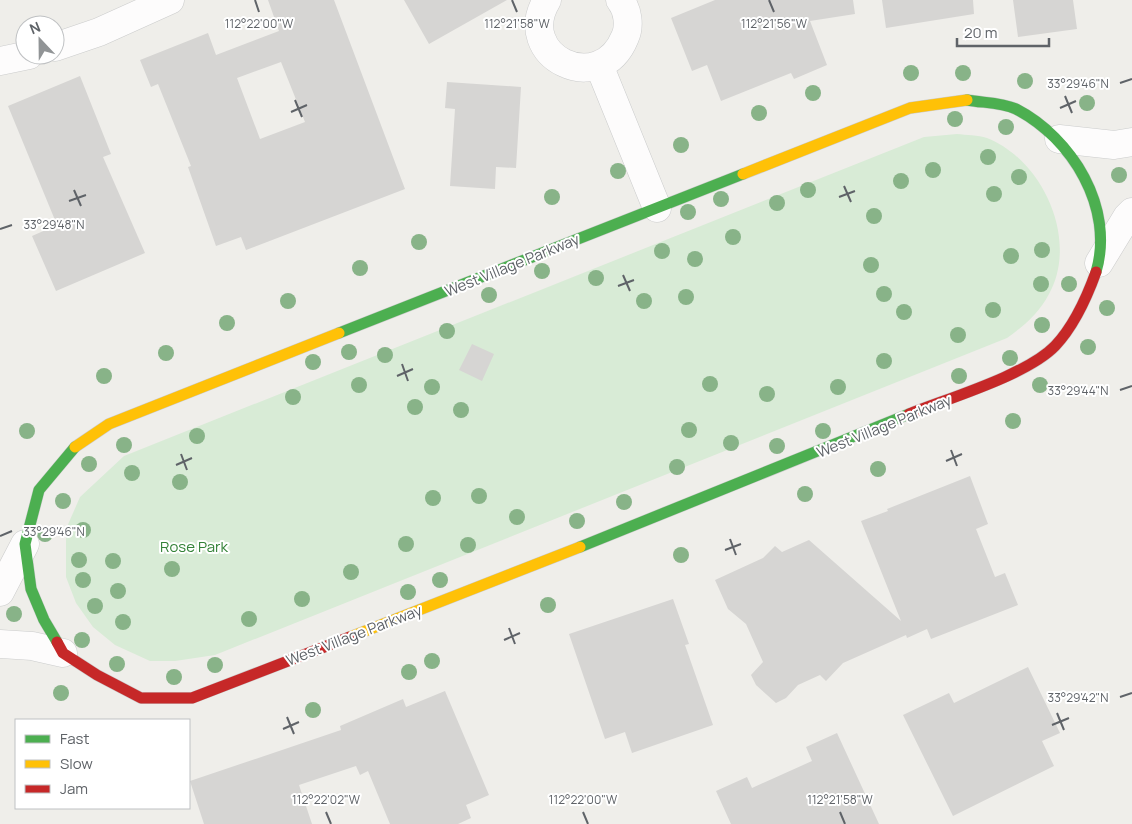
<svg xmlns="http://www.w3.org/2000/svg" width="1132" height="824" viewBox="0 0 1132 824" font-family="Manrope,sans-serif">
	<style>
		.green { fill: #d8ebd6 }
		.building { fill: #d6d5d3; fill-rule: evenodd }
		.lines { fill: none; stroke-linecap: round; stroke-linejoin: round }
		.street-casing { stroke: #cbcccc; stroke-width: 29 }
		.fast-casing { stroke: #cacacb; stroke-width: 12 }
		.slow-casing { stroke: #cacacb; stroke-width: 12 }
		.jam-casing { stroke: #cacacb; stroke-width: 12 }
		.street { stroke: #fdfcfc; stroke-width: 28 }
		.fast { stroke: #4caf50; stroke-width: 11 }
		.slow { stroke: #ffc107; stroke-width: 11 }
		.jam { stroke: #c62828; stroke-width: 11 }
		.tree { fill: #88b388 }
		.ticks { fill: none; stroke: #5f6368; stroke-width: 2 }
		.labels { text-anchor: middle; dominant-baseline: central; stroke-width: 4; stroke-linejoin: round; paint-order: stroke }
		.street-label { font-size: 15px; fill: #5f6368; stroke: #fff }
		.park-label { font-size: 15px; fill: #348238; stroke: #fff }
		.ticks-label { font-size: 12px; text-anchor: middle; fill: #5f6368; stroke: #fff; stroke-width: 4; stroke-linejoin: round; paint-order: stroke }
	</style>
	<rect width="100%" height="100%" fill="#efeeea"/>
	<path class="green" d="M957 134C966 135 978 135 987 138 1043 160 1079 240 1049 294 1039 313 1024 326 1007 338L215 655 175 661H150L115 645 93 627 76 603 66 577V529L80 497 124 456 924 137Z"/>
	<path class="building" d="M268 0H334L405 189 246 250 241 237 216 246 188 167 191 166 158 84 151 87 140 60 208 33 216 55 279 31ZM281 62 305 122 260 139 237 78Z
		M404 0H507L429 44Z
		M715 0H853L855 14 810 21 827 65 794 79 791 73 721 101 707 65 692 71 671 18Z
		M882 0H973L974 14 886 28Z
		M1013 0H1073L1077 29 1018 37Z
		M80 76 111 154 103 157 145 253 56 291 32 236 57 225 8 106Z
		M447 82 521 87 516 168 496 167 495 189 450 186 455 109 445 108Z
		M472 344 494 354 482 381 459 370Z
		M970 476 988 524 976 529 995 577 1005 573 1018 605 931 639 927 629 907 638 906 635 843 663 826 681 820 675 798 685 786 698 776 703 756 685 751 675 763 662 746 624 728 609 715 580 763 558 775 546 782 552 809 540 901 621 861 521 888 511 887 509Z
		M673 599 689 644 685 645 713 725 632 753 625 732 605 739 569 634Z
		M1028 667 1060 733 1042 741 1054 766 953 816 903 715 949 693 954 703Z
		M445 691 489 795 466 805 471 818 458 824H390L368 771 360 775 356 766 299 785 312 824H204L190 781 341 730 340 726 403 699 406 707Z
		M837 733 879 824H731L716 791 747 777 752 788 812 761 806 747Z"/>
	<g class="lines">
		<g class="street-casing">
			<path id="street" d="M547 0C513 56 600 99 625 37 630 26 628 10 620 0
				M55 47 99 32 170 0
				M0 61 29 55
				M599 65 657 208
				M1059 139 1114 145 1132 142
				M1099 263 1127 217 1132 212
				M0 592 25 544
				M0 644 32 646 63 653"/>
		</g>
		<g class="fast-casing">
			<path id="fast" d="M967 100C983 103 1001 102 1016 109 1072 138 1115 208 1096 272
				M339 333 743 174
				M580 547 909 414
				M57 642 44 620 31 589 25 544 39 490 75 447"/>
		</g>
		<g class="slow-casing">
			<path id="slow" d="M743 174 910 108 967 100
				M75 447 109 424 339 333
				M350 637 580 547"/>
		</g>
		<g class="jam-casing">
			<path id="jam" d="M909 414C949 398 1027 375 1055 346 1074 326 1087 297 1096 272
				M57 642 63 653 97 675 141 698H192L350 637"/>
		</g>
		<use href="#street" class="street"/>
		<use href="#fast" class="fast"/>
		<use href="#slow" class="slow"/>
		<use href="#jam" class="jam"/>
	</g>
	<g class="tree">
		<circle cx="911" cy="73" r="8"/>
		<circle cx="963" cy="73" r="8"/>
		<circle cx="1025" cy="81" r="8"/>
		<circle cx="813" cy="93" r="8"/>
		<circle cx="1087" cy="103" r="8"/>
		<circle cx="759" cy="113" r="8"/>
		<circle cx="955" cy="119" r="8"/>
		<circle cx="1006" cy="127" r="8"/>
		<circle cx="681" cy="145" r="8"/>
		<circle cx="988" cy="157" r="8"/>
		<circle cx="933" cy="170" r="8"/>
		<circle cx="618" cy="171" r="8"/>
		<circle cx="1119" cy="175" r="8"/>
		<circle cx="1019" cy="177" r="8"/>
		<circle cx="901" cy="181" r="8"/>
		<circle cx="808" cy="190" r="8"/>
		<circle cx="994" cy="194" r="8"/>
		<circle cx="552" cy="197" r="8"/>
		<circle cx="721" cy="199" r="8"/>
		<circle cx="777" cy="203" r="8"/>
		<circle cx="688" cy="212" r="8"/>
		<circle cx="874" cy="216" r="8"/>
		<circle cx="733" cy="237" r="8"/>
		<circle cx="419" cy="242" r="8"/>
		<circle cx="1042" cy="250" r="8"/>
		<circle cx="662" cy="251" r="8"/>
		<circle cx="1011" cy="256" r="8"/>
		<circle cx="695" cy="259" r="8"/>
		<circle cx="871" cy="265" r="8"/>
		<circle cx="360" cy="268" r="8"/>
		<circle cx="542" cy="271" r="8"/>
		<circle cx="596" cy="278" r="8"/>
		<circle cx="1041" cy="284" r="8"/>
		<circle cx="1069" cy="284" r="8"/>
		<circle cx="884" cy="294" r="8"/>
		<circle cx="489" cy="295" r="8"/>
		<circle cx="686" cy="297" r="8"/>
		<circle cx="288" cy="301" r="8"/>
		<circle cx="644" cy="301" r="8"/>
		<circle cx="1107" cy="308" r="8"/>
		<circle cx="993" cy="310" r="8"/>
		<circle cx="904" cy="312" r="8"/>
		<circle cx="227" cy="323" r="8"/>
		<circle cx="1042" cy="325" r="8"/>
		<circle cx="447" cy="331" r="8"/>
		<circle cx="958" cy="335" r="8"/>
		<circle cx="1088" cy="347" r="8"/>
		<circle cx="349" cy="352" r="8"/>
		<circle cx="166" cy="353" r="8"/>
		<circle cx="385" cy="355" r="8"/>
		<circle cx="1010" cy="358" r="8"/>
		<circle cx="884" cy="361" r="8"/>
		<circle cx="313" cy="362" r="8"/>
		<circle cx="104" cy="376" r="8"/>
		<circle cx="959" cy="376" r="8"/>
		<circle cx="710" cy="384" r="8"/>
		<circle cx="359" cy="385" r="8"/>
		<circle cx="1040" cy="385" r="8"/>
		<circle cx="432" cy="387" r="8"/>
		<circle cx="838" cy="387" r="8"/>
		<circle cx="767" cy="394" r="8"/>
		<circle cx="293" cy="397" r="8"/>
		<circle cx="415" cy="407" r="8"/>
		<circle cx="461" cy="410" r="8"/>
		<circle cx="1013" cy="421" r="8"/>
		<circle cx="689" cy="430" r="8"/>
		<circle cx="27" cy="431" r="8"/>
		<circle cx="823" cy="431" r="8"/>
		<circle cx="197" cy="436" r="8"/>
		<circle cx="731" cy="443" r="8"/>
		<circle cx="124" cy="445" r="8"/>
		<circle cx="777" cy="446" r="8"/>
		<circle cx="89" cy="464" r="8"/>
		<circle cx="677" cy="467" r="8"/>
		<circle cx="878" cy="469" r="8"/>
		<circle cx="132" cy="473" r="8"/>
		<circle cx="180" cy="482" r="8"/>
		<circle cx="805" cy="494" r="8"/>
		<circle cx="479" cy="496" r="8"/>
		<circle cx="433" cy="498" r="8"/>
		<circle cx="63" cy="501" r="8"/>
		<circle cx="624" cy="502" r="8"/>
		<circle cx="517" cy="517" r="8"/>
		<circle cx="577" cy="521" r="8"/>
		<circle cx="83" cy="530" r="8"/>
		<circle cx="45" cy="534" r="8"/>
		<circle cx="406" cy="544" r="8"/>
		<circle cx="468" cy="545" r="8"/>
		<circle cx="681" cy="555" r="8"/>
		<circle cx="79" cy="560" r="8"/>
		<circle cx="113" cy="561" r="8"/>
		<circle cx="172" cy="569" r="8"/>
		<circle cx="351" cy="572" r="8"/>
		<circle cx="83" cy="580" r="8"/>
		<circle cx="440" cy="580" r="8"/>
		<circle cx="118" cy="591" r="8"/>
		<circle cx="408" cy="592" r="8"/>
		<circle cx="302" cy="599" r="8"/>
		<circle cx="548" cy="605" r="8"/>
		<circle cx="95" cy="606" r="8"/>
		<circle cx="14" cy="614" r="8"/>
		<circle cx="249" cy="619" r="8"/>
		<circle cx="123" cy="622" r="8"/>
		<circle cx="82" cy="640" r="8"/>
		<circle cx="432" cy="661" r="8"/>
		<circle cx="117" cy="664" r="8"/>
		<circle cx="215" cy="665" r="8"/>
		<circle cx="409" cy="672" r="8"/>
		<circle cx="174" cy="677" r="8"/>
		<circle cx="61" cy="693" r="8"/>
		<circle cx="313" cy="710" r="8"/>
	</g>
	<path class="ticks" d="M255 0 259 12M512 0 517 12M769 0 774 12M1120 83 1132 79M1065 96 1072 113M295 100 302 117M1060 108 1076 101M291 112 307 105M844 186 851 202M74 190 81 206M839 197 855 191M69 201 86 195M0 229 12 225M623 275 630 291M618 286 634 280M402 364 408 381M397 376 413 369M1120 390 1132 386M951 450 957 466M181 454 187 470M946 461 962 454M176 465 192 458M0 536 12 531M730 539 736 555M725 550 741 544M509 628 515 644M504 640 520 633M1120 697 1132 693M1057 713 1064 730M287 717 294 734M1052 725 1069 718M283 729 299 722M326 812 331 824M583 812 588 824M840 812 845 824"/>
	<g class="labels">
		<g class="street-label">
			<text transform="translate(512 265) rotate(-22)">West Village Parkway</text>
			<text transform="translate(884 426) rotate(-22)">West Village Parkway</text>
			<text transform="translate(354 635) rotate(-21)">West Village Parkway</text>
		</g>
		<g class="park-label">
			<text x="194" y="546">Rose Park</text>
		</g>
	</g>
	<g class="ticks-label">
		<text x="259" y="28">112°22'00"W</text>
		<text x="517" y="28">112°21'58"W</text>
		<text x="774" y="28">112°21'56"W</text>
		<text x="1078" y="88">33°29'46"N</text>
		<text x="54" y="229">33°29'48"N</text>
		<text x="1078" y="395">33°29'44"N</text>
		<text x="54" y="536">33°29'46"N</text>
		<text x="1078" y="702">33°29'42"N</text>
		<text x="326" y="804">112°22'02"W</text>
		<text x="583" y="804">112°22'00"W</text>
		<text x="840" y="804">112°21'58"W</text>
	</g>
	<rect x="15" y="719" width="175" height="90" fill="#ffffff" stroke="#bfc1c3"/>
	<rect x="25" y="735" width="25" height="8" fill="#4caf50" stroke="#bfc1c3"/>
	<text x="60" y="744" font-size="15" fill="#5f6368">Fast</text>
	<rect x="25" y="760" width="25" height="8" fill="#ffc107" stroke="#bfc1c3"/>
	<text x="60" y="769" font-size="15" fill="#5f6368">Slow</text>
	<rect x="25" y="785" width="25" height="8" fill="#c62828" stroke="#bfc1c3"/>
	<text x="60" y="794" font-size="15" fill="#5f6368">Jam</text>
	<g transform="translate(40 40) rotate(338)"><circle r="24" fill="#ffffff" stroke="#bfc1c3"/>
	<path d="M0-4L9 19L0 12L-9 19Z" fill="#919496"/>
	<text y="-8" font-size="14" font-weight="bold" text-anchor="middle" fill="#5f6368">N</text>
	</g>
	<path d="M957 38v8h92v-8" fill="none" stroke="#5f6368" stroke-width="2.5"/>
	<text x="964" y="38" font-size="15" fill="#5f6368" stroke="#ffffff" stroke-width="4" paint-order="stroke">20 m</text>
</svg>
